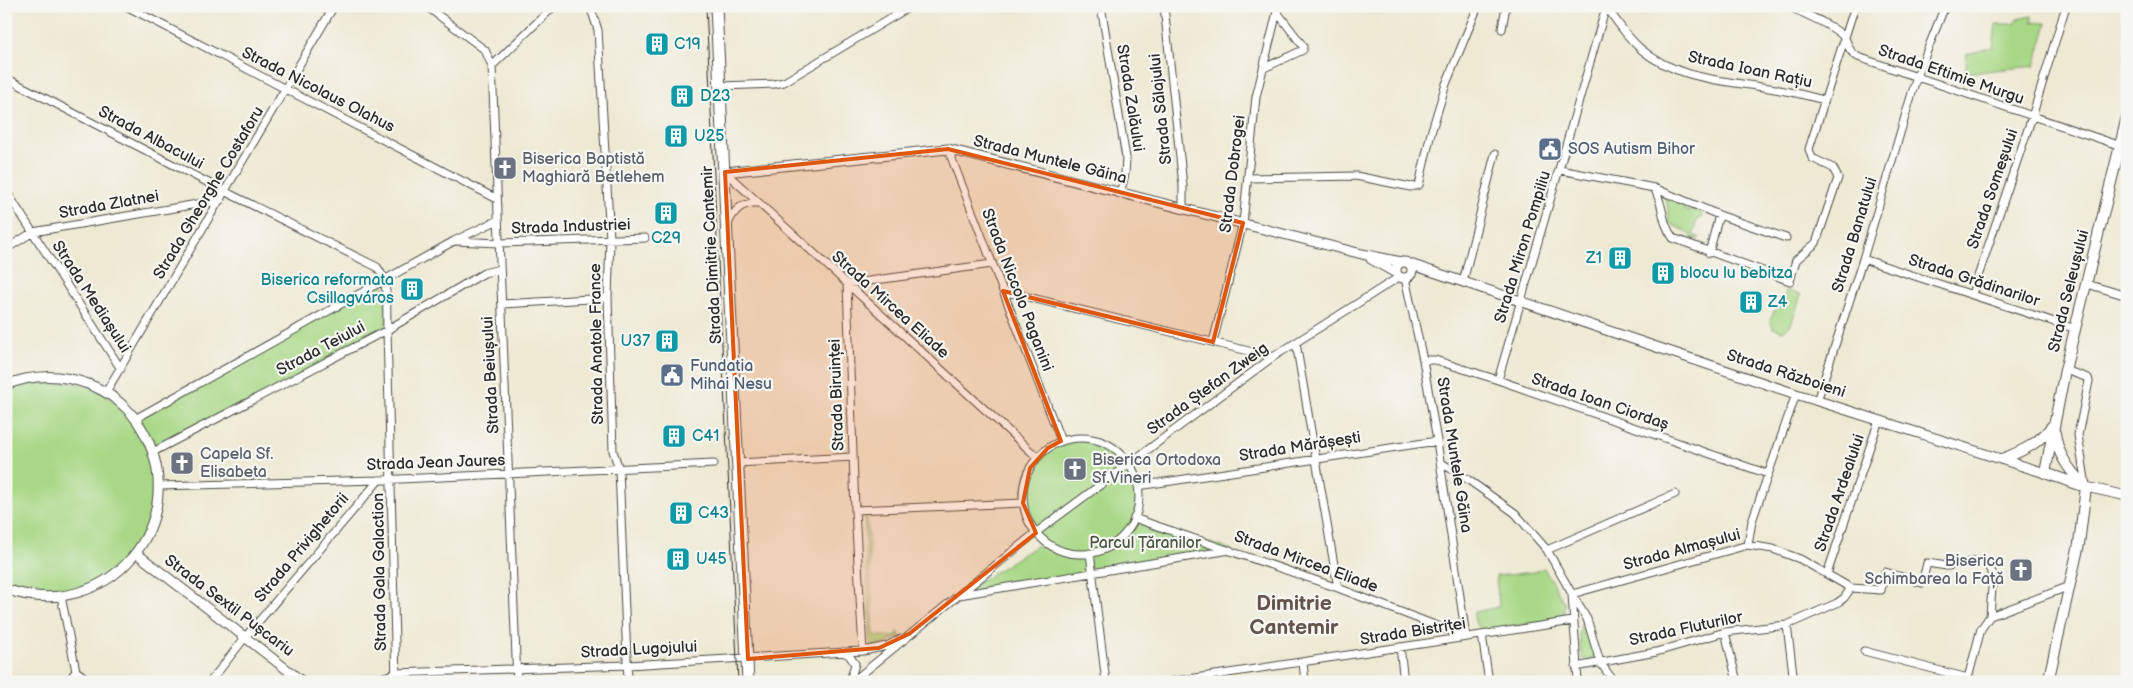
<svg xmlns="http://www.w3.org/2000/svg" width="2133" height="688" viewBox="0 0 2133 688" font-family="'Balsamiq Sans',sans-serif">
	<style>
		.green { fill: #a8d886; stroke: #6a8258 }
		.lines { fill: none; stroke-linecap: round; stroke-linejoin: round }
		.minor-casing { stroke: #484844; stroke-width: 9 }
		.tertiary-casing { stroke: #484844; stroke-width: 11 }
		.secondary-casing { stroke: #484844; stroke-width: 12 }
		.primary-casing { stroke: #484844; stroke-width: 13 }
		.minor { stroke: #fff; stroke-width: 7 }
		.tertiary { stroke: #fff; stroke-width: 9 }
		.secondary { stroke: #fff; stroke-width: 10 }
		.primary { stroke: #fff; stroke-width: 11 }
		.tram { stroke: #2b2b2b; stroke-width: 1 }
		.marked { fill: #df570e; fill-opacity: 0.2; stroke: #df570e; stroke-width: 4; stroke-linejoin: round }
		.labels { text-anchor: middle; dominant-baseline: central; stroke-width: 4.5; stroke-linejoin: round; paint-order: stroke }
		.culture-label { font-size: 16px; fill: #0d838f; stroke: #f6f6f2; text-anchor: start }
		.street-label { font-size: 16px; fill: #2b2b2b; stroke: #f6f6f2 }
		.service-label { font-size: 16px; fill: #4e5e75; stroke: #f6f6f2; text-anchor: start }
		.worship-label { font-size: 16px; fill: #5b616d; stroke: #f6f6f2; text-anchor: start }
		.park-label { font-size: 16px; fill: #4a5642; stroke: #f6f6f2 }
		.district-label { font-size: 21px; font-weight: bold; fill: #66554c; stroke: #f6f6f2 }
	</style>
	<rect width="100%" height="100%" fill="#f6f6f2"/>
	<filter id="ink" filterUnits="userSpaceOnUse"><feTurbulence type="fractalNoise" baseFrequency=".02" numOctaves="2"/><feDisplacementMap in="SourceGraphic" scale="10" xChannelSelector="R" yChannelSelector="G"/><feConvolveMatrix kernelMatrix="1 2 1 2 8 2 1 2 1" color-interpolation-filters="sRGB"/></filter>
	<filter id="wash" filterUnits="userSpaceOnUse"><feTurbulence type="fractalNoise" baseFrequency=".0096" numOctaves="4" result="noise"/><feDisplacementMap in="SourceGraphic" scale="20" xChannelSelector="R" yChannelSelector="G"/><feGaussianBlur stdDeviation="1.12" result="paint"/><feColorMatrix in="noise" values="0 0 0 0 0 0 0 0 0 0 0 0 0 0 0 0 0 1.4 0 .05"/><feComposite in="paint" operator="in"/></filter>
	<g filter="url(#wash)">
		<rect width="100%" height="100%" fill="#eee9d3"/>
		<path class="green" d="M2032 16V22L2047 23 2035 66 1965 73 1967 54 1993 47 1996 24H2015L2017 19Z
			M1660 193 1678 201 1688 212 1693 209 1700 210 1702 216 1696 223 1693 235 1700 238 1694 239 1685 231 1669 223 1667 202Z
			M384 282 387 330 153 452 156 464 153 520 115 574 61 596 6 589V385L34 377 96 387 135 419Z
			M1786 290 1801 295 1791 325 1783 331 1773 328 1770 319 1776 308H1782Z
			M1083 438C1127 446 1145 474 1134 518L1232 550 959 595 1044 541C1036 532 1028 524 1025 512 1013 472 1045 440 1083 438Z
			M864 513H867L874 635 893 637 899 632 900 636 883 645 871 646Z
			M1544 568 1565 604 1563 619 1484 631C1475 626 1474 622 1474 612L1499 607 1496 576 1534 572Z
			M1581 623 1586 626 1595 654 1594 658 1588 660 1582 659 1579 635Z"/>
	</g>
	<g filter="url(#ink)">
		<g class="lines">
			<g class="minor-casing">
				<path id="minor" d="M126 6 497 199
					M426 6 485 50 492 66 517 682
					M590 6 598 30 610 239 608 298 613 451 619 469 628 682
					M1101 6 1126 158 1125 174 1120 194
					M1164 6 1183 186V209
					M1606 6C1617 22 1628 38 1642 50 1676 79 1727 81 1769 88 1788 91 1806 95 1824 100
					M1788 6C1806 15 1827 22 1842 35 1850 42 1845 49 1858 57L2127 148
					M1502 29 1506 6
					M492 66 554 6
					M1264 68 1303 50V46L1277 12
					M6 78 226 192 377 267C390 282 386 311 387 330L396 682
					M720 86 774 84 784 82 911 6
					M948 149 1061 441
					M1560 170 1654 188 1719 215 1786 238
					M725 172 1037 457
					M1248 178 1356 176 1411 187 1419 185 1431 133 1446 84 1478 6
					M1654 188C1665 207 1660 220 1673 238L1790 281 1796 260 1816 243 1838 178 1833 168 1812 158 1809 149 1855 6
					M6 191 121 369
					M728 224C734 210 742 202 758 203
					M455 241 499 243 645 238
					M6 249 33 232 221 200
					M1709 253 1719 215
					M1863 259 2076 329
					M1463 282 1495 154
					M2087 284 2127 296
					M1003 291 1273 357
					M1972 294 2032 117 2066 6
					M502 304 608 298
					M1213 342 1243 223 1256 97 1277 12 1272 6
					M1296 343 1338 588
					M1423 360H1435L1498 380 1768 474
					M2065 370 2088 378 2089 381 2078 435 2086 486
					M1498 380 1606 7
					M106 392 334 6
					M1817 401 1863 259 1917 76 1945 6
					M135 419 454 241 498 220
					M1023 496a58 58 0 1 1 116 0a58 58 0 1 1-116 0Z
					M153 452 387 330 484 273 500 269
					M738 463 853 457
					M1441 463 1460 474 1515 513 1547 550 1572 594 1578 682
					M158 486 379 480 714 464
					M1138 486 1437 441
					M855 510 1023 503
					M1134 518 1338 588 1466 637 1437 441 1423 360 1405 278
					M1748 545 1752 521 1796 394
					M1547 550 1675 494
					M1090 553 1106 682
					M1827 574 1879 420
					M959 595 1230 550
					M61 596 76 671 91 682
					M1787 625 1794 682
					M1725 632 1737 682
					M1482 635 1489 682
					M1400 647 1404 682
					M863 651 855 510 847 284 992 264
					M1864 651 1968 678
					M843 652 849 655 855 664 850 681
					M1303 662 1305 682
					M1576 667 1656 652 1725 632 1787 625 1837 603 1844 598 1851 588
					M68 682 76 671
					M210 682 247 635 379 480
					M369 682 396 673 628 665 863 651 887 646 900 639
					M852 682 1034 534 1273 357 1399 277
					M1169 682 1573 621
					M1614 682 1600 662 1587 619 1572 594 1748 545 1773 549 1800 559 1851 588 1881 590 1885 572 1922 583 1927 563 1947 566 1978 561 1985 562 1993 574 1990 616
					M1967 682 1981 629 1990 616 2070 586"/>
			</g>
			<g class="tertiary-casing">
				<path id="tertiary" d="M725 172 948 149 1362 254 1401 262
					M1371 259 1396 273
					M1396 270a8 8 0 1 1 16 0a8 8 0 1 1-16 0Z
					M1410 264 1796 394 2045 473
					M6 385C32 374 61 374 88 384 110 392 130 408 142 429 196 522 106 626 6 589
					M2086 487 2127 496
					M136 553 303 682"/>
			</g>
			<g class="secondary-casing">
				<path id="secondary" d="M2055 433C2057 453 2068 469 2082 483
					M2002 459C2025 450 2038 444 2053 425
					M2086 487 2045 473 2065 370 2127 117
					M2048 682 2079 544 2086 487"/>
			</g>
			<g class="primary-casing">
				<path id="primary" d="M716 6 748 682"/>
			</g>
			<use href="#minor" class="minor"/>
			<use href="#tertiary" class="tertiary"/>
			<use href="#secondary" class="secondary"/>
			<use href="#primary" class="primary"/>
			<path class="tram" d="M706 6 738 682"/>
		</g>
	</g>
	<path class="marked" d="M948 149 1243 223 1213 342 1003 291 1061 441 1048 448 1030 468 1023 503 1036 533 909 634 879 648 748 659 725 172Z"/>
	<defs>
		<g id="building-square" transform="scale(1.25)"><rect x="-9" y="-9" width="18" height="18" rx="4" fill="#0f9aa8" stroke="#f6f6f2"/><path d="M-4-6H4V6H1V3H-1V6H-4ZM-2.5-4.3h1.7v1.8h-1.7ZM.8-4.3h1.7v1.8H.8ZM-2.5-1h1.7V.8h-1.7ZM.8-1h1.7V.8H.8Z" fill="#fff"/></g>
		<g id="civic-square" transform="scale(1.25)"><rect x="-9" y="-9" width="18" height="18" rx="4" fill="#5c6f8a" stroke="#f6f6f2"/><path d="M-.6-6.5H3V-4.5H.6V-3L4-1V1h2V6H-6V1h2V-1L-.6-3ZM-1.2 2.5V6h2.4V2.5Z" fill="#fff"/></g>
		<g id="church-square" transform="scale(1.25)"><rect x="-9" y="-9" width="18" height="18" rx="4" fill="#6b7280" stroke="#f6f6f2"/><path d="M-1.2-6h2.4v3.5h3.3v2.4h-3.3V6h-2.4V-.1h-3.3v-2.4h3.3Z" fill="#fff"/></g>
	</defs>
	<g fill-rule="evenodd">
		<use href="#building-square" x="657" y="44"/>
		<use href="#building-square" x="682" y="96"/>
		<use href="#building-square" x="676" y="136"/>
		<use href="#civic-square" x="1550" y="149"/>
		<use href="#church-square" x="505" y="168"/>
		<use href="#building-square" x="666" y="213"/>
		<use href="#building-square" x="1620" y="258"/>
		<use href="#building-square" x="1663" y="273"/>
		<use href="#building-square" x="412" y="289"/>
		<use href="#building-square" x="1751" y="302"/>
		<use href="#building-square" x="667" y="341"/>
		<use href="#civic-square" x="672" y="375"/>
		<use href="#building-square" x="674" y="436"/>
		<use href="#church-square" x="182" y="463"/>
		<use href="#church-square" x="1075" y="469"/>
		<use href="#building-square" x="681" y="513"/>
		<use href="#building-square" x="678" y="559"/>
		<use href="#church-square" x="2021" y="570"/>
	</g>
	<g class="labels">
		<g class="culture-label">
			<text x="674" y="44">C19</text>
			<text x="700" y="96">D23</text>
			<text x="694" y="136">U25</text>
			<text x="666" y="238" text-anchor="middle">C29</text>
			<text x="1602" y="258" text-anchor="end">Z1</text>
			<text x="1680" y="273">blocu lu bebitza</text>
			<text x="394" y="280" text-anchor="end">Biserica reformata<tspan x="394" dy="18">Csillagváros</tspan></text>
			<text x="1768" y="302">Z4</text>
			<text x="650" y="341" text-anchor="end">U37</text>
			<text x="692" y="436">C41</text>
			<text x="698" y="513">C43</text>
			<text x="696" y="559">U45</text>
		</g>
		<g class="street-label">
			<text transform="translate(1750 70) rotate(12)">Strada Ioan Rațiu</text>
			<text transform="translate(1951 75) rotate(19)">Strada Eftimie Murgu</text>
			<text transform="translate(318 90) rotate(27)">Strada Nicolaus Olahus</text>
			<text transform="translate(1130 98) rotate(81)">Strada Zalăului</text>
			<text transform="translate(1161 109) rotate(-96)">Strada Sălajului</text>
			<text transform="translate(151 138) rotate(28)">Strada Albacului</text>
			<text transform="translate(1050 160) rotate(14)">Strada Muntele Găina</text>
			<text transform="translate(1233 174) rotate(-83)">Strada Dobrogei</text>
			<text transform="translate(1993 189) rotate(-71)">Strada Someșului</text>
			<text transform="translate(209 193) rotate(-59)">Strada Gheorghe Costaforu</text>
			<text transform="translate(109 205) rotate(-10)">Strada Zlatnei</text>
			<text transform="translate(571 227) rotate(-2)">Strada Industriei</text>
			<text transform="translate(1855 235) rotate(-73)">Strada Banatului</text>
			<text transform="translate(1523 247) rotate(-73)">Strada Miron Pompiliu</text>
			<text transform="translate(712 255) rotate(-93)">Strada Dimitrie Cantemir</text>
			<text transform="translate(1974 281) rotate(18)">Strada Grădinarilor</text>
			<text transform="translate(1017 290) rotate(69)">Strada Niccolo Paganini</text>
			<text transform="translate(2069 291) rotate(-76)">Strada Seleușului</text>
			<text transform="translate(91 297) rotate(57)">Strada Mediașului</text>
			<text transform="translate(890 305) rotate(42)">Strada Mircea Eliade</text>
			<text transform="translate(597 344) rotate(-91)">Strada Anatole France</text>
			<text transform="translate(321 349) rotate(-28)">Strada Teiului</text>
			<text transform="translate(1786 374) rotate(18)">Strada Războieni</text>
			<text transform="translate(491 375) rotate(-93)">Strada Beiușului</text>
			<text transform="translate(1208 389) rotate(-36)">Strada Ștefan Zweig</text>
			<text transform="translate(837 395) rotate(-92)">Strada Biruinței</text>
			<text transform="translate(1600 402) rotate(19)">Strada Ioan Ciordaș</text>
			<text transform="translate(1300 447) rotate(-9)">Strada Mărășești</text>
			<text transform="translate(1454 455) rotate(81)">Strada Muntele Găina</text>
			<text transform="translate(436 463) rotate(-2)">Strada Jean Jaures</text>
			<text transform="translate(1840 493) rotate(-71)">Strada Ardealului</text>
			<text transform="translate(302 548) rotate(-50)">Strada Privighetorii</text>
			<text transform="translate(1682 550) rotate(-15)">Strada Almașului</text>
			<text transform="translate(1306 562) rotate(20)">Strada Mircea Eliade</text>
			<text transform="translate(380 572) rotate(-91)">Strada Gala Galaction</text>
			<text transform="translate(229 606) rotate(37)">Strada Sextil Pușcariu</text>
			<text transform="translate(1686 629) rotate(-12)">Strada Fluturilor</text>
			<text transform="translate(1413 632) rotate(-9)">Strada Bistriței</text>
			<text transform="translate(639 650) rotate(-3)">Strada Lugojului</text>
		</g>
		<g class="service-label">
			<text x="1568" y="149">SOS Autism Bihor</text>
			<text x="690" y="366">Fundatia<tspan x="690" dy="18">Mihai Nesu</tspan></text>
		</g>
		<g class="worship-label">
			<text x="522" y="159">Biserica Baptistă<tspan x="522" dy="18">Maghiară Betlehem</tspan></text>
			<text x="200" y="454">Capela Sf.<tspan x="200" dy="18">Elisabeta</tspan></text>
			<text x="1092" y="460">Biserica Ortodoxa<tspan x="1092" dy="18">Sf.Vineri</tspan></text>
			<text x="2004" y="561" text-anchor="end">Biserica<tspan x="2004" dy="18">Schimbarea la Față</tspan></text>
		</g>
		<g class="park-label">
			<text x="1145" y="543">Parcul Țăranilor</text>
		</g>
		<g class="district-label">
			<text x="1294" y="603">Dimitrie<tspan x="1294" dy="24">Cantemir</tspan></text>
		</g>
	</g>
	<rect width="2133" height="688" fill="none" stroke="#f6f6f2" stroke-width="25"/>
</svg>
